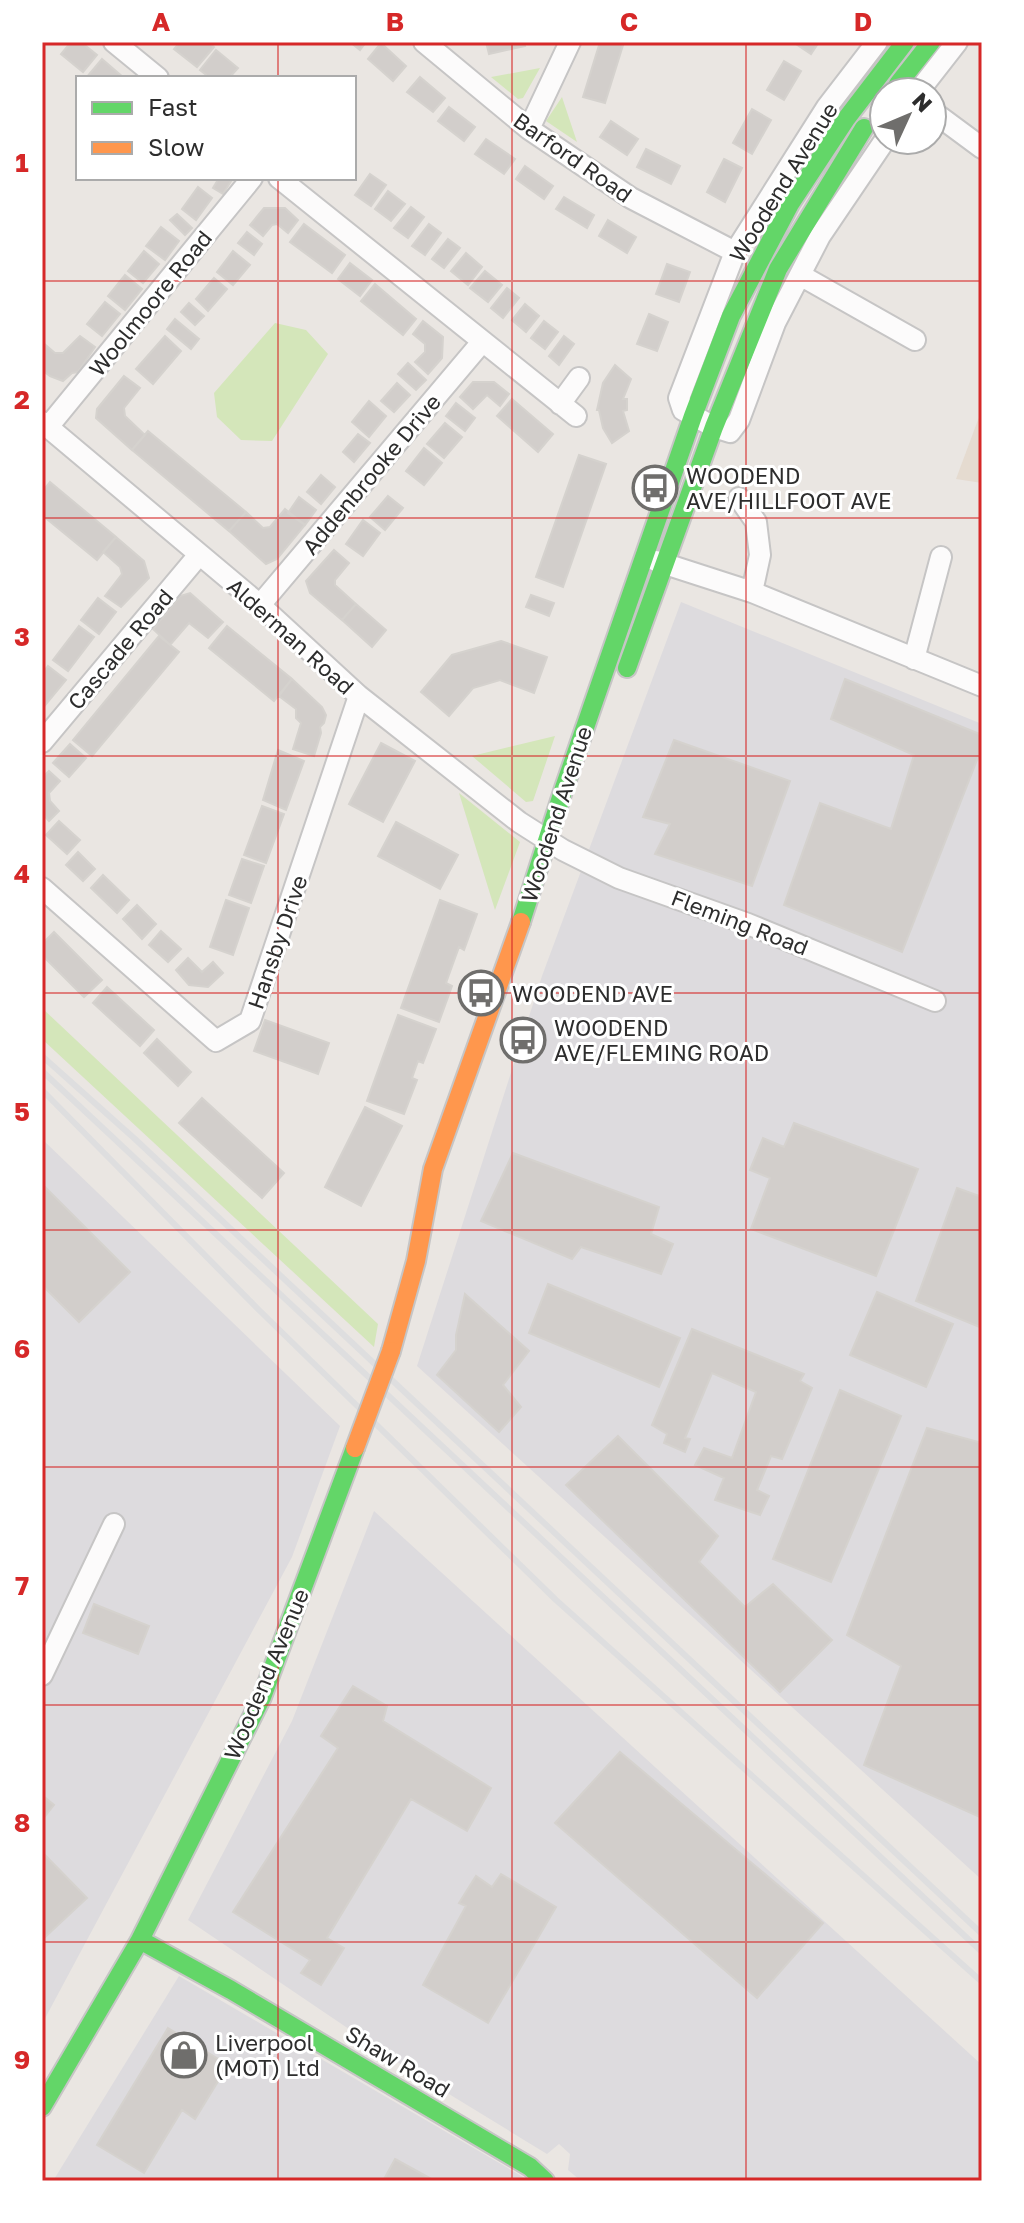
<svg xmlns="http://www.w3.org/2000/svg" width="1024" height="2223" viewBox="0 0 1024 2223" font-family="'Golos Text',sans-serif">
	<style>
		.industrial { fill: #dddbde }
		.education { fill: #e5dbd0 }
		.green { fill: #d4e6ba }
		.building { fill: #d2cecb; stroke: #d5d2ce; stroke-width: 2 }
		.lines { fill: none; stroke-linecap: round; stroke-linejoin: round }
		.street-casing { stroke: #c6c5c5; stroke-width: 24 }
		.fast-casing { stroke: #c6c5c5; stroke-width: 22 }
		.slow-casing { stroke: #c6c5c5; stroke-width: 22 }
		.street { stroke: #fcfbfb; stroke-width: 20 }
		.fast { stroke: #63d668; stroke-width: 18 }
		.slow { stroke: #ff974d; stroke-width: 18 }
		.rail { stroke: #dededf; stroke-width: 6 }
		.slow-bridge-casing { stroke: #c6c5c5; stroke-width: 22; stroke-linecap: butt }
		.slow-bridge { stroke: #ff974d; stroke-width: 18 }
		.grid { fill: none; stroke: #d62828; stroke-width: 2; stroke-opacity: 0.55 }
		.labels { text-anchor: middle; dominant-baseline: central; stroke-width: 6; stroke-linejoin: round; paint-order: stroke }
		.street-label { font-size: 22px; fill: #2d2d2d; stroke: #fff }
		.poi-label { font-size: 22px; fill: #2d2d2d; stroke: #fff; text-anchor: start }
		.neatline { fill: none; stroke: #d62828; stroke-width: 3 }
		.grid-label { font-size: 26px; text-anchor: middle; font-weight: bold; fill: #d62828 }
	</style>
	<rect width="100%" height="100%" fill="#eae6e2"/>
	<path class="industrial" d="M681 602 982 724V1880L417 1366 542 976Z
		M42 1139 340 1426 292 1557 42 2024Z
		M374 1511 982 2065V2181H581L568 2170 570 2154 559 2144 547 2154 408 2069 188 1920 292 1721Z
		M179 1976 530 2181H53Z"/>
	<path class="education" d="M982 409V483L956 479Z"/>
	<path class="green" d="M540 68 523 98 518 99 491 77Z
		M562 97 577 142 546 121Z
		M275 323 306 330 328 354 272 441 241 440 217 417 214 393Z
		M555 736 533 801 526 802 472 756Z
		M459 793 520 842 495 910Z
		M42 1008 378 1324 374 1347 42 1039Z"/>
	<path class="building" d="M71 42H81L97 55 83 72 61 54Z
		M180 42H208L214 47 197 67 174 49Z
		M350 42H366L360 50Z
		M486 42H524L525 46 489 54Z
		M600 42H624L605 103 583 97Z
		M793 42H819L811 54Z
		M381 43 406 66 393 81 368 59Z
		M216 50 238 68 229 78H210L200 70Z
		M102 59 123 77 122 78H86Z
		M784 61 801 71 784 100 767 90Z
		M420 77 445 98 433 112 407 92Z
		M449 107 475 127 464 141 438 121Z
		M752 109 771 120 752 154 733 143Z
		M611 121 638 139 627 155 600 137Z
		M486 139 515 159 504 174 475 154Z
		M646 149 680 166 671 184 637 167Z
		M724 159 742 168 725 202 707 192Z
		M525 166 553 186 544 199 516 179Z
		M370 174 386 185 371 206 355 195Z
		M233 178 223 194 213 188 219 178Z
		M198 187 212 198 196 220 182 209Z
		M388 191 405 204 391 221 375 209Z
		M564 197 594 215 587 228 556 209Z
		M411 207 424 217 408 238 394 228Z
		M264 208H285L298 220 288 233 277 224 272 225 263 236 250 225Z
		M177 214 192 228 185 235 170 220Z
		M608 220 636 237 627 253 599 236Z
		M304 224 345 255 332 273 290 242Z
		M429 224 441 233 425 255 412 246Z
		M161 227 179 241 165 260 146 246Z
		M247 232 262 244 254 255 238 243Z
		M448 239 460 248 444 268 432 259Z
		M144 251 159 264 143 283 128 271Z
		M233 251 250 265 233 285 217 272Z
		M466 253 482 267 468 285 451 271Z
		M350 263 372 280 360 296 338 279Z
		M667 264 690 272 679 302 656 294Z
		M485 271 502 285 488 302 470 288Z
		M125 275 142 289 125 310 108 296Z
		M214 278 227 289 208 311 196 299Z
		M375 284 416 319 403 335 361 301Z
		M507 288 519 298 503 318 491 308Z
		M105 302 120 314 102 336 87 324Z
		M189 303 204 316 195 325 181 312Z
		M525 304 539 316 526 332 512 320Z
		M649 314 668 322 657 351 637 344Z
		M175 319 199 339 191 349 167 329Z
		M423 321 443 337 442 358 428 374 415 362 425 352V344L413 334Z
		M544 321 558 332 545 349 531 338Z
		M80 336 95 347 78 372 72 373 63 381 50 376 42 370V342L55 353H63Z
		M165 336 181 351 153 384 136 369Z
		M564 336 574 344 559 365 549 356Z
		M408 363 426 380 416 390 398 374Z
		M615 365 631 379 623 399H627V410L623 411 629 431 612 443 603 428 599 410H597L603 383Z
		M124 376 140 388 124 408 125 416 145 435 132 450 96 418 97 409Z
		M473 382H494L509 394 500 406 487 395 473 409 460 397Z
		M397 383 410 395 394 412 381 401Z
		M512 399 553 434 538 452 497 416Z
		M369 401 386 416 369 437 352 422Z
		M456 403 475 418 465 431 446 416Z
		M445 423 462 437 444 458 427 444Z
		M148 431 246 512 229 531 132 450Z
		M358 434 370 443 354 462 343 452Z
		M424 448 442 463 424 485 406 471Z
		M579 455 606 464 563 587 536 577Z
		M321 475 335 487 321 504 307 492Z
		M50 482 116 537 97 560 42 515V492Z
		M388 496 403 508 385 530 370 517Z
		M299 497 316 510 305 525 288 513Z
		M285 509 305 525 277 559 266 564 229 531 246 512 263 528 270 527Z
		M363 520 380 533 363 556 346 544Z
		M116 537 144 561 149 578 121 607 105 596 122 574 120 567 103 552Z
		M334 550 349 563 335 580V585L356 604 342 620 310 593 306 581Z
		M190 593 223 622 208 638 189 623 170 645 153 629 180 596Z
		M531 595 554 603 549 616 526 607Z
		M98 598 116 612 99 634 81 620Z
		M356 604 386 630 372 647 342 620Z
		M79 626 94 637 68 671 53 660Z
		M227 626 292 679 274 701 209 648Z
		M159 636 179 652 92 756 73 740Z
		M501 641 547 657 534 693 500 680 473 688 449 716 421 692 452 655Z
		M48 666 66 680 42 709V674Z
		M292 679 322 707 326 715 324 723 320 727 321 733 314 756 293 749 301 723 296 718V709L279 696Z
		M845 679 982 735V747L902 952 784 905 820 803 891 829 914 755 831 719Z
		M674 740 790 781 752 886 655 854 670 824 643 817Z
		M381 743 415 761 383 822 349 804Z
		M70 744 86 758 69 777 53 763Z
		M278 750 304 761 286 810 263 800Z
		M49 771 60 781 49 793 50 801 59 811 49 821 42 813V778Z
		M262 806 284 814 266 863 244 855Z
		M59 821 80 840 67 854 46 835Z
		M396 822 458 855 440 889 378 856Z
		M78 852 95 869 83 881 66 865Z
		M242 859 264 866 251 903 229 895Z
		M103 875 129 900 117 913 91 888Z
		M226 900 249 908 233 955 210 947Z
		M440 900 477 914 464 950 459 947 446 983 452 986 439 1022 401 1008Z
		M137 905 156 924 142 939 123 919Z
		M161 931 181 949 168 962 149 945Z
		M54 932 102 980 84 997 42 955V944Z
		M188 958 202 972 213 962 223 973 208 987 189 985 176 970Z
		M107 987 154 1030 140 1046 93 1003Z
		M398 1015 436 1029 423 1063 418 1061 412 1078 417 1080 404 1114 367 1101Z
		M265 1020 329 1043 318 1074 254 1051Z
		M157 1039 191 1072 178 1086 144 1053Z
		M202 1098 284 1173 262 1198 179 1123Z
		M365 1107 402 1126 361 1206 325 1187Z
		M794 1123 918 1169 876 1276 751 1229 770 1178 750 1170 763 1138 784 1147Z
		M513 1153 659 1207 651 1234 673 1244 661 1274 581 1247 572 1259 481 1221Z
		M42 1184 130 1272 79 1322 42 1285Z
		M957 1188 982 1197V1328L916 1301Z
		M548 1284 680 1338 659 1387 529 1333Z
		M877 1292 953 1324 926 1387 850 1355Z
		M465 1294 529 1351 503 1385 521 1407 499 1432 437 1375 456 1350V1335Z
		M692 1329 804 1374 800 1381 812 1388 782 1459 771 1456 757 1490 769 1496 760 1515 715 1500 724 1478 695 1465 704 1448 732 1458 756 1392 712 1373 685 1438 690 1439 685 1452 664 1443 667 1434 652 1425Z
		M840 1390 901 1416 831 1582 773 1559Z
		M927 1428 982 1443V1818L864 1765 901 1666 847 1635Z
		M618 1436 718 1536 699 1562 745 1607 773 1584 832 1640 780 1692 566 1485Z
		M94 1604 149 1626 138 1654 83 1633Z
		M353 1686 387 1706 383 1721 491 1788 467 1831 411 1799 327 1938 344 1948 321 1985 301 1973 310 1960 233 1912 338 1748 321 1736Z
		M620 1752 823 1923 757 1998 555 1823Z
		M42 1795 54 1805 42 1820Z
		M42 1852 87 1898 42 1940Z
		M501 1874 556 1907 488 2023 423 1985 466 1906 459 1903 476 1876 492 1887Z
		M168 2028 228 2065 195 2119 182 2110 144 2173 97 2145Z
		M395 2159 435 2181H383Z"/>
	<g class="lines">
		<g class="street-casing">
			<path id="street" d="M114 42 158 78
				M424 42 529 129 631 198 735 252
				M877 42 827 107 735 252 679 398 683 410 714 427 730 432 739 420 775 323 820 236 885 140
				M918 92 957 42
				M932 111 982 148
				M529 129 570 42
				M279 178 576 416
				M800 275 915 340
				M560 404 579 378
				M42 422 260 605 359 696 519 822 563 850 619 878 748 924 935 1001
				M48 427 252 178
				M739 498 756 522 760 555 752 592
				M656 561 752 592 982 686
				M260 605 482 342
				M914 659 941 557
				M42 742 198 556
				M42 888 216 1041 250 1021 359 696
				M42 1675 114 1524"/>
		</g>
		<g class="fast-casing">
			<path id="fast" d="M898 84 931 42
				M627 668 714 427 778 269 864 128
				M521 922 564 788 693 416 731 316 790 204 846 119 905 42
				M140 1940 231 1990 530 2167 545 2181
				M42 2107 140 1940 262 1697 355 1448"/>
		</g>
		<g class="slow-casing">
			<path id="slow" d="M391 1351 416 1261 433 1169 521 922"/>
		</g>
		<use href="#street" class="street"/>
		<use href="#fast" class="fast"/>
		<use href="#slow" class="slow"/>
		<path class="rail" d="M42 1056 135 1139 982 1934
			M42 1071 982 1952
			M42 1090 260 1311 556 1600 982 1982"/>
		<g class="slow-bridge-casing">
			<path id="slow-bridge" d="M355 1448 391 1351"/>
		</g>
		<use href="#slow-bridge" class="slow-bridge"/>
	</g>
	<path class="grid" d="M278 42V78M512 42V2181M746 42V2181M278 178V2181M42 281H982M42 518H982M42 756H982M42 993H982M42 1230H982M42 1467H982M42 1705H982M42 1942H982"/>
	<defs>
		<g id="bus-ring" transform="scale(2.3)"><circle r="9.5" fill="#fff" stroke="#6f6e6c" stroke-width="1.5"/><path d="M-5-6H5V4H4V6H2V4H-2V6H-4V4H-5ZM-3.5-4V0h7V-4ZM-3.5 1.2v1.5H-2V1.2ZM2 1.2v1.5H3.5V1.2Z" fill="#6f6e6c"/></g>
		<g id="shop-ring" transform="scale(2.3)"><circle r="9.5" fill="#fff" stroke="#6f6e6c" stroke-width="1.5"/><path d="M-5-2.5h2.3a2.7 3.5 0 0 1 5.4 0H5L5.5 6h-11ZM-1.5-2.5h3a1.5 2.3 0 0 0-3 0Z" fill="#6f6e6c"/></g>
	</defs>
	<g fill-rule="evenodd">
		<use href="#bus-ring" x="655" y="488"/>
		<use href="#bus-ring" x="481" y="993"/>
		<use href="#bus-ring" x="523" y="1040"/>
		<use href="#shop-ring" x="184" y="2055"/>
	</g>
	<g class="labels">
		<g class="street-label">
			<text transform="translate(573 157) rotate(35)">Barford Road</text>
			<text transform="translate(783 182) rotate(-58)">Woodend Avenue</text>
			<text transform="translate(150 303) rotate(-51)">Woolmoore Road</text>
			<text transform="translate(371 474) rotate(-50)">Addenbrooke Drive</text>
			<text transform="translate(291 636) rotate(42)">Alderman Road</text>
			<text transform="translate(120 649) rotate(-50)">Cascade Road</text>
			<text transform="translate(556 814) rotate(-72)">Woodend Avenue</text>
			<text transform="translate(740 922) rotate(21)">Fleming Road</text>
			<text transform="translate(277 942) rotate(-71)">Hansby Drive</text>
			<text transform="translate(266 1674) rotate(-67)">Woodend Avenue</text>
			<text transform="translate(398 2061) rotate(31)">Shaw Road</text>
		</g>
		<g class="poi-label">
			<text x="686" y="475">WOODEND<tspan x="686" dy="25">AVE/HILLFOOT AVE</tspan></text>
			<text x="512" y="993">WOODEND AVE</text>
			<text x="554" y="1027">WOODEND<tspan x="554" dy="25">AVE/FLEMING ROAD</tspan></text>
			<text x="215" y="2042">Liverpool<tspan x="215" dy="25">(MOT) Ltd</tspan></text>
		</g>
	</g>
	<rect width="1024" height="2223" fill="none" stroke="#ffffff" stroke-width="88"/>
	<rect x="76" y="76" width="280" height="104" fill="#ffffff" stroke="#ababab" stroke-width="2"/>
	<rect x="92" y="102" width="40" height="12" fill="#63d668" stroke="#ababab" stroke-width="2"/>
	<text x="148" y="116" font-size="24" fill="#2d2d2d">Fast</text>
	<rect x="92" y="142" width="40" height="12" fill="#ff974d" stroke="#ababab" stroke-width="2"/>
	<text x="148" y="156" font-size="24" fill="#2d2d2d">Slow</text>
	<g transform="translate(908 116) rotate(46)"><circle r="38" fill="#ffffff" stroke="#ababab" stroke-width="2"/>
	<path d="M0-6L14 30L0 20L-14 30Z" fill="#6f6e6c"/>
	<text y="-12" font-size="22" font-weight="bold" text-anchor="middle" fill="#2d2d2d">N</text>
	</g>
	<rect x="44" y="44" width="936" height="2135" class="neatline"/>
	<g class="grid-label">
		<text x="161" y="31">A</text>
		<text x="395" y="31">B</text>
		<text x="629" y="31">C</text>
		<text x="863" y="31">D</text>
		<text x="22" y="172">1</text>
		<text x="22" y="409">2</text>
		<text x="22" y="646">3</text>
		<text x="22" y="883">4</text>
		<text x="22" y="1121">5</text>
		<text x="22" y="1358">6</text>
		<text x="22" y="1595">7</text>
		<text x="22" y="1832">8</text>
		<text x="22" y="2069">9</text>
	</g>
</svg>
